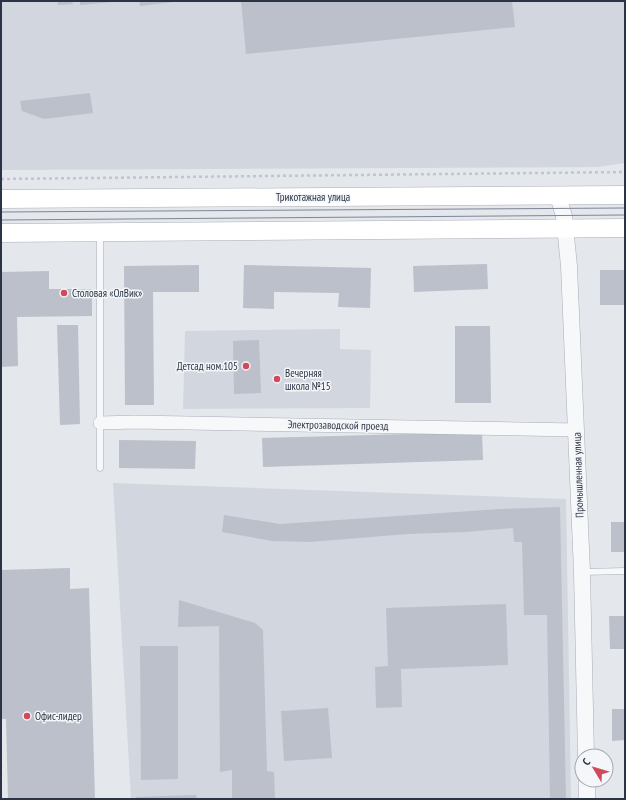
<svg xmlns="http://www.w3.org/2000/svg" width="626" height="800" viewBox="0 0 626 800" font-family="'PT Sans Narrow',sans-serif">
	<style>
		.built { fill: #d2d6de }
		.building { fill: #bbc0ca }
		.lines { fill: none; stroke-linecap: round; stroke-linejoin: round }
		.service-casing { stroke: #a9aeb7; stroke-width: 7 }
		.minor-casing { stroke: #a9aeb7; stroke-width: 14 }
		.tertiary-casing { stroke: #a9aeb7; stroke-width: 17 }
		.secondary-casing { stroke: #a9aeb7; stroke-width: 19 }
		.path { stroke: #c2c5cb; stroke-width: 2.5; stroke-dasharray: 3 3; stroke-linecap: butt }
		.service { stroke: #f7f8fa; stroke-width: 6 }
		.minor { stroke: #f7f8fa; stroke-width: 13 }
		.tertiary { stroke: #f7f8fa; stroke-width: 16 }
		.secondary { stroke: #fff; stroke-width: 18 }
		.tram { stroke: #7d8696; stroke-width: 1 }
		.poi-dot { fill: #d1495b; stroke: #f4f6f9; stroke-width: 1.5 }
		.labels { text-anchor: middle; dominant-baseline: central; stroke-width: 3; stroke-linejoin: round; paint-order: stroke }
		.street-label { font-size: 11px; fill: #2b3445; stroke: #f4f6f9 }
		.poi-label { font-size: 11px; fill: #2b3445; stroke: #f4f6f9; text-anchor: start }
	</style>
	<rect width="100%" height="100%" fill="#e4e7ec"/>
	<path class="built" d="M1 1H625V163L598 167 1 170Z
		M340 329V349L371 350 370 408 183 409 185 331Z
		M113 483 566 499 571 799H131Z"/>
	<path class="building" d="M57 1H72L73 4 58 5Z
		M80 1H113V2L80 5Z
		M139 1H174V2L140 6Z
		M241 1H512L515 27 246 54Z
		M90 93 93 113 44 119 22 111 20 101Z
		M487 264 488 289 414 292 413 266Z
		M199 265V292H153L154 405H125L124 266Z
		M244 265 371 268 370 308 338 307 339 293 274 292V309L243 308Z
		M600 270H625V305H600Z
		M49 271V289H92V316L17 317 18 366 1 367V272Z
		M57 325H78L80 424 60 425Z
		M455 326H490L491 403H455Z
		M259 340 261 393 234 394 233 341Z
		M482 432 483 460 263 467 262 438Z
		M119 440 196 441 195 469 119 468Z
		M560 507 566 799H550L547 615H524L522 542H514L513 528 465 532 408 534 309 542 272 541 222 532 224 515 280 524 500 509Z
		M611 522H625V552H611Z
		M70 568V589L89 588 95 799H8L6 719H1V570Z
		M179 600 255 623 263 630 267 771 274 772 275 799H232V770L220 772 219 626 178 627Z
		M506 604 508 665 401 669 402 707 376 708 375 667 388 666 386 608Z
		M609 616H625V649H610Z
		M140 646H178V779L141 780Z
		M328 708 332 758 284 761 281 711Z
		M612 709H625V740L612 741Z
		M196 795 197 799H136V797Z"/>
	<g class="lines">
		<g class="service-casing">
			<path id="service" d="M100 468V234
				M583 572 625 571"/>
		</g>
		<g class="minor-casing">
			<path id="minor" d="M100 423 135 422 576 430"/>
		</g>
		<g class="tertiary-casing">
			<path id="tertiary" d="M558 196 564 216 569 266 582 572 586 756
				M587 780V799"/>
		</g>
		<g class="secondary-casing">
			<path id="secondary" d="M1 199 625 195
				M1 233 625 228"/>
		</g>
		<path class="path" d="M1 179 625 172"/>
		<use href="#service" class="service"/>
		<use href="#minor" class="minor"/>
		<use href="#tertiary" class="tertiary"/>
		<use href="#secondary" class="secondary"/>
		<path class="tram" d="M1 212 625 208
			M1 220 625 215"/>
	</g>
	<g class="poi-dot">
		<circle cx="64" cy="293" r="4"/>
		<circle cx="246" cy="366" r="4"/>
		<circle cx="277" cy="379" r="4"/>
		<circle cx="27" cy="716" r="4"/>
	</g>
	<g class="labels">
		<g class="street-label">
			<text x="313" y="197">Трикотажная улица</text>
			<text transform="translate(338 425) rotate(1)">Электрозаводской проезд</text>
			<text transform="translate(578 475) rotate(-92)">Промышленная улица</text>
		</g>
		<g class="poi-label">
			<text x="72" y="293">Столовая «ОлВик»</text>
			<text x="238" y="366" text-anchor="end">Детсад ном.105</text>
			<text x="285" y="373">Вечерняя<tspan x="285" dy="13">школа №15</tspan></text>
			<text x="35" y="716">Офис-лидер</text>
		</g>
	</g>
	<rect width="626" height="800" fill="none" stroke="#2b3445" stroke-width="4"/>
	<g transform="translate(594 768) rotate(308)"><circle r="19" fill="#f4f6f9" stroke="#a4a8b1"/>
	<path d="M0-3L7 15L0 10L-7 15Z" fill="#d1495b"/>
	<text y="-6" font-size="11" font-weight="bold" text-anchor="middle" fill="#2b3445">С</text>
	</g>
</svg>
